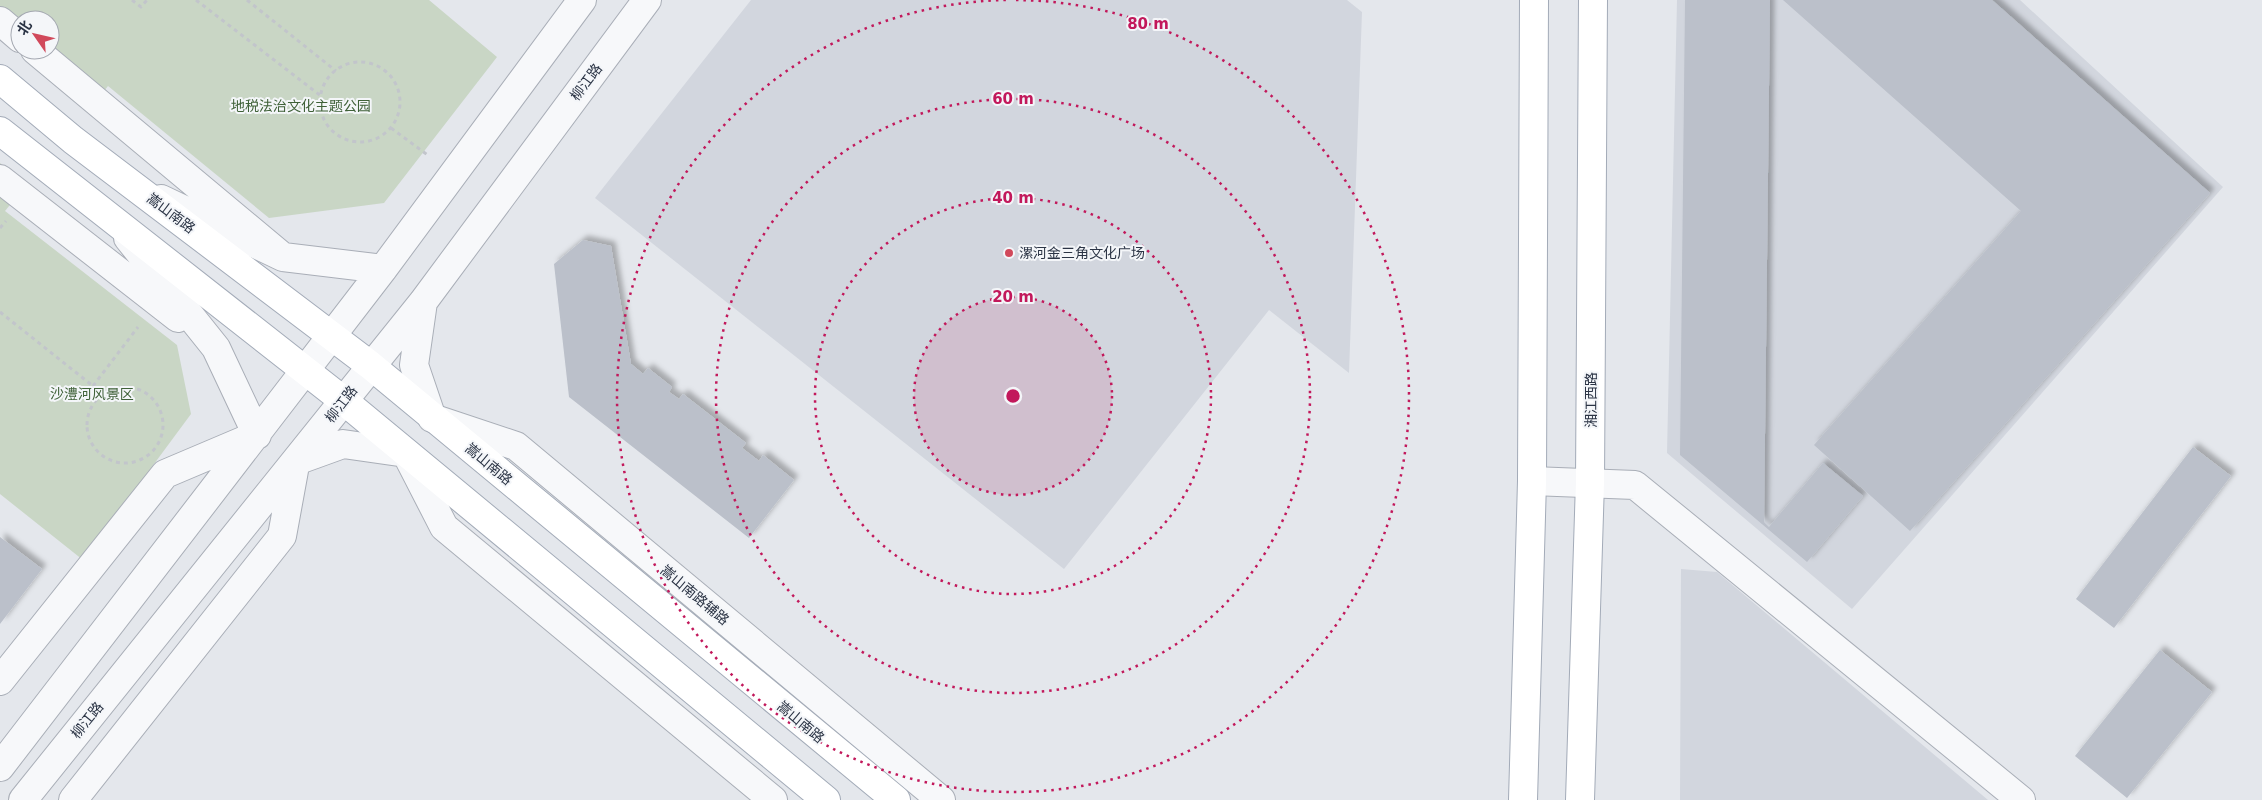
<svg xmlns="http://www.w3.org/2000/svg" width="2262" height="800" viewBox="0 0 2262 800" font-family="'DejaVu Sans','Noto Sans SC',sans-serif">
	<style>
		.built { fill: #d2d6de }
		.green { fill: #c9d6c5; fill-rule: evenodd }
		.building { fill: #bbc0ca; filter: url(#shadow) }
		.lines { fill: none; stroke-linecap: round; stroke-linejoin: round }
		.minor-casing { stroke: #a9aeb7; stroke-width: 30 }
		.major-casing { stroke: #a3abb8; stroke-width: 30 }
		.path { stroke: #c2c5cb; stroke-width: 3; stroke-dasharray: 4 4; stroke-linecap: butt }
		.minor { stroke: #f7f8fa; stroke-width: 28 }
		.major { stroke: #fff; stroke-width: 28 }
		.ring { fill: none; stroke: #c2185b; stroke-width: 2.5; stroke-dasharray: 2.5 5 }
		.poi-dot { fill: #d1495b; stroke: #f4f6f9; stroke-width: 2 }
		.labels { text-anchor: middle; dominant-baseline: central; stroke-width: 4; stroke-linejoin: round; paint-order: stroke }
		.street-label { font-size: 14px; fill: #2b3445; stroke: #f4f6f9 }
		.park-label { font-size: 14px; fill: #3f6138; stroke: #f4f6f9 }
		.poi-label { font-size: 14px; fill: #2b3445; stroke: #f4f6f9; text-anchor: start }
		.centre { fill: #c2185b; stroke: #f4f6f9; stroke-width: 2.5 }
		.ring-label { font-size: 15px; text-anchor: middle; font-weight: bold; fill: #c2185b; stroke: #f4f6f9; stroke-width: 4; stroke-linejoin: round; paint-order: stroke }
	</style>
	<defs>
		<filter id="shadow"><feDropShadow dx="4.5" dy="-4.5" stdDeviation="2.5" flood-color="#0004"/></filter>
	</defs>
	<rect width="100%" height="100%" fill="#e4e7ec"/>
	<path class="built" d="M751 0H1347L1362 12 1349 373 1269 310 1064 569 595 198Z
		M1677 0H2020L2223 187 1852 609 1667 453Z
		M1681 569 1717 572 1988 800H1680Z"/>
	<path class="green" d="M0 0H429L497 57 384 203 269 218 108 86 90 109 0 35ZM20 20H50V50H20Z
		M0 163 27 184 5 211 177 345 191 414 83 560 0 494Z"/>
	<path class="building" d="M1685 0H1770L1764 522 1769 527 1823 463 1863 496 1807 562 1680 455Z
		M1783 0H1992L2210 193 1910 531 1814 445 2021 211Z
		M583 240 611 246 631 364 643 374 648 368 672 387 669 392 679 399 683 394 746 443 742 448 759 461 763 455 794 480 749 538 569 397 554 264Z
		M2193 447 2231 476 2114 628 2076 599Z
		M0 537 42 569 0 624Z
		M2160 650 2212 692 2127 798 2075 756Z"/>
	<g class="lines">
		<g class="minor-casing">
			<path id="minor" d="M0 21 20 38
				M35 50 283 257
				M0 179 178 318
				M161 199 283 257 383 269
				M423 302 414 365 432 418 516 446 941 800
				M296 461 343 444 406 453 444 527 773 800
				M1532 481 1635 485 2021 800
				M0 681 165 474 257 435 216 348 128 238
				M0 767 383 269 582 0
				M23 800 423 302 647 0
				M73 800 282 536 295 465"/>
		</g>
		<g class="major-casing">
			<path id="major" d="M0 79 73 140 370 365 896 800
				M0 131 344 401 826 800
				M1523 800 1532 481 1534 0
				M1580 800 1590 482 1593 0"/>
		</g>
		<path class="path" d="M132 0 141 7 147 0
			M196 0 321 96
			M247 0 336 71
			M320 102a40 40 0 1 1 80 0a40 40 0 1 1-80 0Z
			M391 128 429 156
			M0 228 6 221
			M0 312 103 394
			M93 386 138 327
			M87 425a38 38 0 1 1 76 0a38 38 0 1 1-76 0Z"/>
		<use href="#minor" class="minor"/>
		<use href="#major" class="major"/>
	</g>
	<circle cx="1013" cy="396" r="99" fill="#c2185b" fill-opacity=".12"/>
	<g class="ring">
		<circle cx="1013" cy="396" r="99"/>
		<circle cx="1013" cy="396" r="198"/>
		<circle cx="1013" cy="396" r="297"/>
		<path d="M1016 0A396 396 0 1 1 1010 0"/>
	</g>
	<circle class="poi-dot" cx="1009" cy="253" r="5"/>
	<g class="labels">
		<g class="street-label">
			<text transform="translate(586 82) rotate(-53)">柳江路</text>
			<text transform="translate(171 213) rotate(37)">嵩山南路</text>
			<text transform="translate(1591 400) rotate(-90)">湘江西路</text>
			<text transform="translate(341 404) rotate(-52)">柳江路</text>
			<text transform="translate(489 464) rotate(40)">嵩山南路</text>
			<text transform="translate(695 595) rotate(40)">嵩山南路辅路</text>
			<text transform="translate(87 720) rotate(-51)">柳江路</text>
			<text transform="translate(801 722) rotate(40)">嵩山南路</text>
		</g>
		<g class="park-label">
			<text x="301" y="106">地税法治文化主题公园</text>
			<text x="92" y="394">沙澧河风景区</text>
		</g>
		<g class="poi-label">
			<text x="1019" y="253">漯河金三角文化广场</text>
		</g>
	</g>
	<circle cx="1013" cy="396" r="8" class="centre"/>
	<g class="ring-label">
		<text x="1148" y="29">80 m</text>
		<text x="1013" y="104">60 m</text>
		<text x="1013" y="203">40 m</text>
		<text x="1013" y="302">20 m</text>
	</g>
	<g transform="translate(35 35) rotate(304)"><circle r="24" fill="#f4f6f9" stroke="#a4a8b1"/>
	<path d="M0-4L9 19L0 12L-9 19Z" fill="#d1495b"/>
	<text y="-8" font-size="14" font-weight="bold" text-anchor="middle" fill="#2b3445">北</text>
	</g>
</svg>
